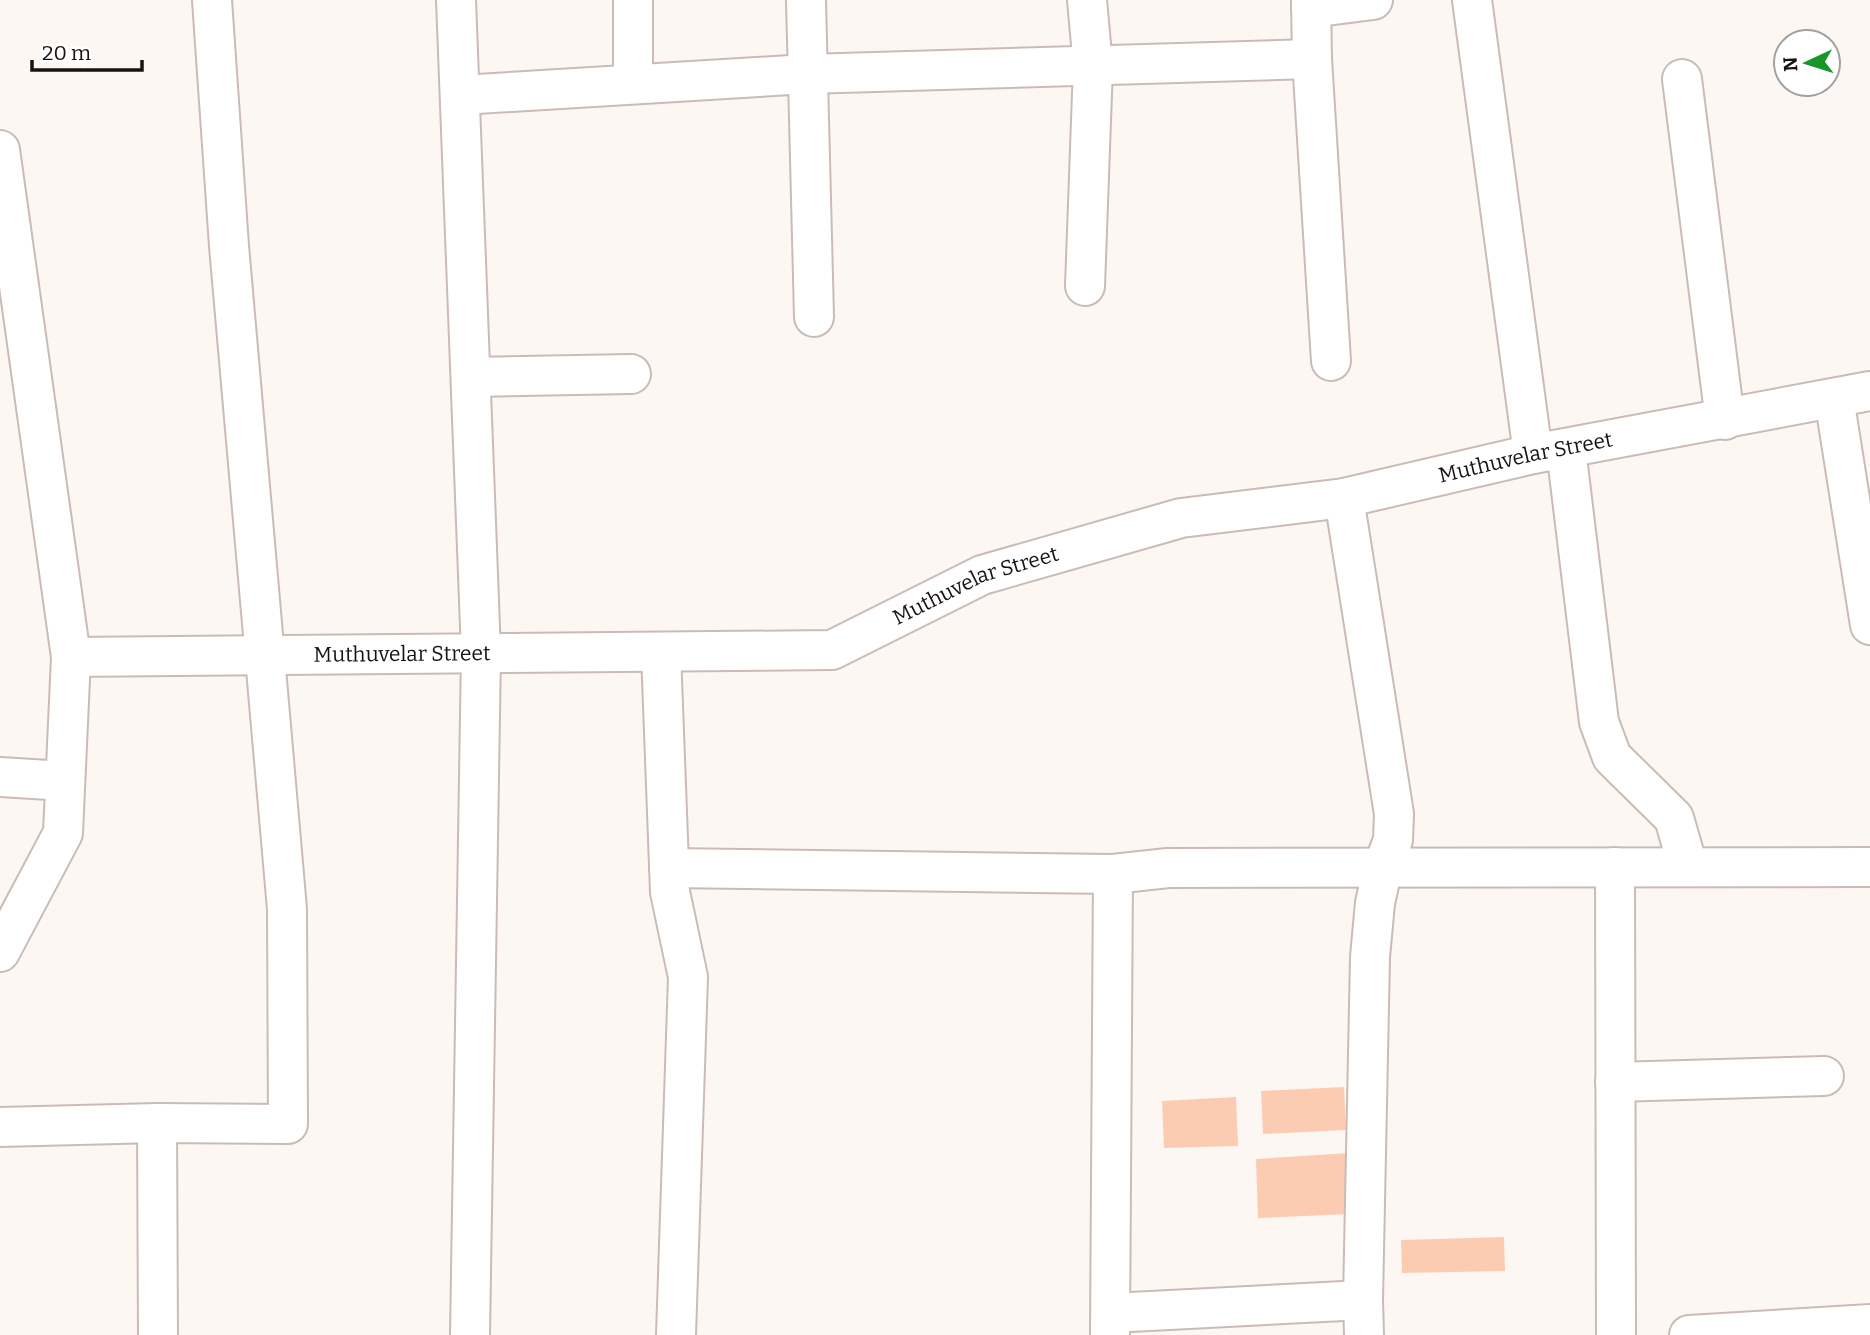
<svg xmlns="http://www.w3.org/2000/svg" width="1870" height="1335" viewBox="0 0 1870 1335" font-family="Bitter,serif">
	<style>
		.building { fill: #fcccb2 }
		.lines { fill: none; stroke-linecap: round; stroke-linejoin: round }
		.minor-casing { stroke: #cabcb5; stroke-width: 42 }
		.minor { stroke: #fff; stroke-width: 38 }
		.labels { text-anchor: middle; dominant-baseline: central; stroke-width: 7; stroke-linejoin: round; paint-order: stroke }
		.street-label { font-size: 21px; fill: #181310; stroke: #fff }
	</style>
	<rect width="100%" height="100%" fill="#fdf7f4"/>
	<path class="building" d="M1344 1087 1346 1130 1263 1134 1261 1091Z
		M1236 1097 1238 1146 1164 1148 1162 1101Z
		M1349 1153 1351 1214 1258 1218 1256 1159Z
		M1504 1237 1505 1271 1402 1273 1401 1240Z"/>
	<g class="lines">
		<g class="minor-casing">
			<g id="minor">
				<path d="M456 0 481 653 470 1335"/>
				<path d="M633 0V84"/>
				<path d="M806 0 814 317"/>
				<path d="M1311 0 1312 59 1331 361"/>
				<path d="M1472 0 1533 454"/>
				<path d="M1311 8 1373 0"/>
				<path d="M1682 79 1725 420"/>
				<path d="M461 95 807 74 1312 59"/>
				<path d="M0 150 71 657 63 833 0 952"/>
				<path d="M1085 286 1093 66 1087 0"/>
				<path d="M471 377 631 374"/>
				<path d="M1834 398 1870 625"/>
				<path d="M1566 449 1599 722 1612 757 1674 818 1688 867"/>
				<path d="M1344 498 1394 814 1393 840 1383 867 1375 903 1370 957 1363 1300 1364 1335"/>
				<path d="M661 652 670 892 688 977 676 1335"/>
				<path id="s1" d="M71 657 832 650 982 575 1181 518 1344 498 1533 454 1870 391"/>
				<path d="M0 777 65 781"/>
				<path d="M1615 867 1616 1335"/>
				<path d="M669 868 1113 874"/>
				<path d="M1615 1082 1824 1076"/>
				<path d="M0 1127 157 1123"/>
				<path d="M1111 1313 1363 1300"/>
				<path d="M158 1335 157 1123 288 1124 287 909 229 246 212 0"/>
				<path d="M1110 1335 1113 874 1168 868 1870 867"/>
				<path d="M1689 1335 1870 1324"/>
			</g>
		</g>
		<use href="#minor" class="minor"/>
	</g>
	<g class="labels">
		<g class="street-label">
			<text stroke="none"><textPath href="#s1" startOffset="1486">Muthuvelar Street</textPath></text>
			<text stroke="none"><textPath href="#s1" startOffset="919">Muthuvelar Street</textPath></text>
			<text stroke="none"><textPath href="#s1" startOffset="331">Muthuvelar Street</textPath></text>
		</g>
	</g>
	<g transform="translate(1807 63) rotate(266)"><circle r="33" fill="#ffffff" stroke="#a3a19f" stroke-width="2"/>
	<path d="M0-5L12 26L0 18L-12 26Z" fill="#169629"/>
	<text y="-10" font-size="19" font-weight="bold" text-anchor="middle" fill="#181310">N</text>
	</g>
	<path d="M32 60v10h110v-10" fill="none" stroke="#181310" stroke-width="3.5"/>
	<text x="42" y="60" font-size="21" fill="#181310" stroke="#ffffff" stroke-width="5" paint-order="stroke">20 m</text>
</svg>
